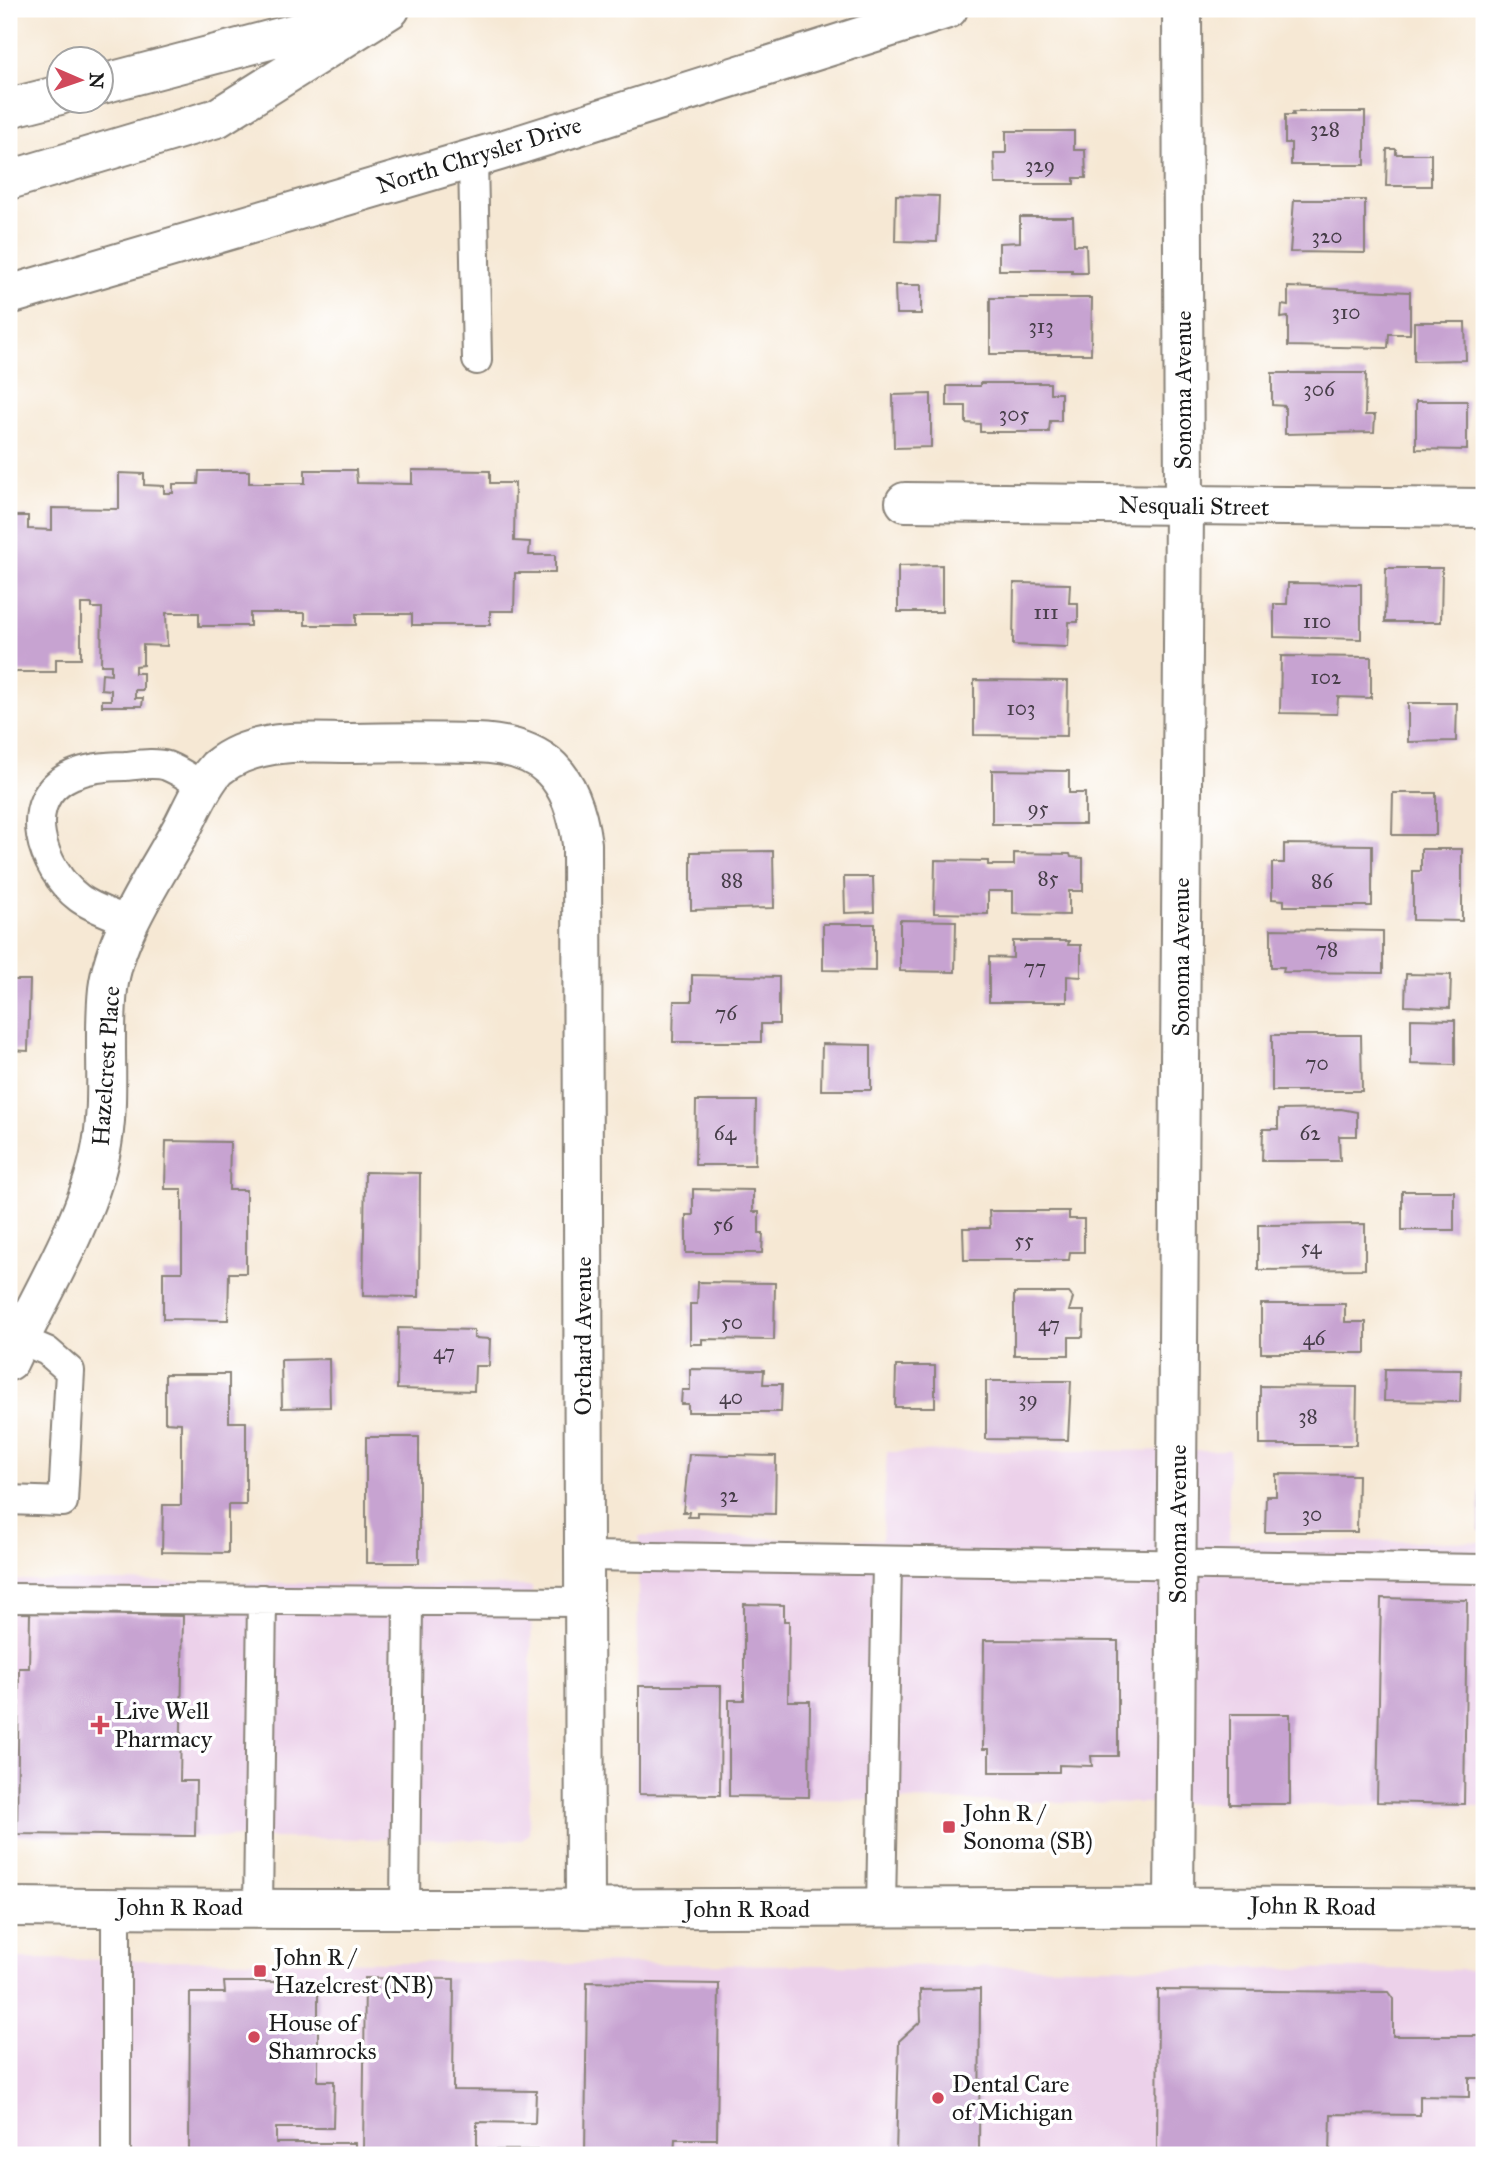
<svg xmlns="http://www.w3.org/2000/svg" width="1493" height="2164" viewBox="0 0 1493 2164" font-family="'IM FELL Great Primer',serif">
	<style>
		.built { fill: #ecd1ea }
		.building { fill: #c7a3d1 }
		.lines { fill: none; stroke-linecap: round; stroke-linejoin: round }
		.lane-casing { stroke: #898278; stroke-width: 32 }
		.street-casing { stroke: #898278; stroke-width: 42 }
		.secondary-casing { stroke: #898278; stroke-width: 42 }
		.highway-casing { stroke: #898278; stroke-width: 42 }
		.lane { stroke: #fff; stroke-width: 28 }
		.street { stroke: #fff; stroke-width: 38 }
		.secondary { stroke: #fff; stroke-width: 38 }
		.highway { stroke: #fff; stroke-width: 38 }
		.poi-dot { fill: #d1495b; stroke: #fff; stroke-width: 2.5 }
		.labels { text-anchor: middle; dominant-baseline: central; stroke-width: 7; stroke-linejoin: round; paint-order: stroke }
		.number-label { font-size: 21px; fill: #473e49 }
		.street-label { font-size: 24px; fill: #1c1c1c; stroke: #fff }
		.poi-label { font-size: 24px; fill: #1c1c1c; stroke: #fff; text-anchor: start }
	</style>
	<rect width="100%" height="100%" fill="#fff"/>
	<filter id="ink" filterUnits="userSpaceOnUse"><feTurbulence type="fractalNoise" baseFrequency=".0143" numOctaves="2"/><feDisplacementMap in="SourceGraphic" scale="14" xChannelSelector="R" yChannelSelector="G"/><feConvolveMatrix kernelMatrix="1 2 1 2 8 2 1 2 1" color-interpolation-filters="sRGB"/></filter>
	<filter id="wash" filterUnits="userSpaceOnUse"><feTurbulence type="fractalNoise" baseFrequency=".00686" numOctaves="4" result="noise"/><feDisplacementMap in="SourceGraphic" scale="28" xChannelSelector="R" yChannelSelector="G"/><feGaussianBlur stdDeviation="1.57" result="paint"/><feColorMatrix in="noise" values="0 0 0 0 0 0 0 0 0 0 0 0 0 0 0 0 0 1.4 0 .05"/><feComposite in="paint" operator="in"/></filter>
	<g filter="url(#wash)">
		<rect width="100%" height="100%" fill="#f6e8d4"/>
		<path class="built" d="M1229 1450V1540L1484 1542V1807L635 1797 639 1536 882 1540 887 1452Z
			M16 1580 532 1586 529 1834 522 1840 11 1836 9 1582Z
			M9 1959 1484 1970V2155H9Z"/>
		<g id="blocks">
			<path class="building" d="M1293 112H1365V165H1291V143H1285V115H1294Z
				M1006 131H1074V150H1085L1086 178H1074V184H995L994 153H1006Z
				M1387 149H1396V154H1431V186H1386Z
				M896 195 939 196 937 242 895 241Z
				M1294 200H1365V253L1290 252Z
				M1020 217H1073L1074 245H1086L1087 273H1072V270H999V243L1020 242Z
				M895 285H921V314H896Z
				M1288 287 1410 292V334H1389L1388 348 1288 346V317L1281 318 1282 305 1288 306Z
				M990 298H1092L1091 354H990Z
				M1414 322H1465L1466 360 1414 361Z
				M1272 373H1366L1365 415H1375L1374 432 1285 434V406L1272 405Z
				M980 383H1050V393H1061V421H1050L1049 432H980V424L966 423V406H947V386H980Z
				M931 394V447L894 448 893 395Z
				M1416 401H1467V450L1416 449Z
				M305 470H356L357 483 412 484V470L490 471V483H515L514 541 530 542 529 555H555V573H515L514 611H490V625H412V614H356V625H305V613H250V626H199V613H166L167 646 143 645V665L135 666V673H143V690H135V698H143L142 706H102V700H111V690L101 689 102 673 111 674V665H101L102 608H92V604H81V659H56V672H9V516H28V529L52 530V508L119 509V473L144 474V485L164 486V493H173V484H198L199 471H249V483H305Z
				M942 565V612H898V566Z
				M1386 568H1442L1441 622H1385Z
				M1014 583 1070 584 1069 603H1078V622H1069L1068 647 1013 645Z
				M1288 583 1361 584V639L1274 637V604H1287Z
				M1281 656 1371 657V698L1338 697 1337 714 1280 713Z
				M974 680 1068 681 1067 736 974 735Z
				M1408 703H1457L1456 741 1408 742Z
				M1481 709H1484V747L1479 746Z
				M992 770 1069 771V793H1085V824H992Z
				M1393 793H1436V835H1392Z
				M1284 844 1372 845V906H1284V900L1272 899V863H1284Z
				M1421 849H1462V921L1413 920V871H1421Z
				M773 851 774 908 691 910V852Z
				M1014 853 1070 854 1071 857 1083 858V891H1069V915L1013 914V891H988V914L934 913 935 860 988 861V865H1014Z
				M844 877H873L874 912 845 913Z
				M900 920 956 921 955 972 900 971Z
				M823 924H875V971L823 970Z
				M1271 929 1383 931V973L1283 972 1284 967H1271Z
				M1013 941H1069L1068 945H1081V977L1067 976V1002H989V957L1013 958Z
				M1406 974 1451 975 1450 1008 1405 1006Z
				M692 975 779 977V1024H761V1042H673L674 1001H692Z
				M9 980H30L28 1051 9 1050Z
				M1411 1019 1455 1020V1065L1411 1064Z
				M1272 1035H1361L1362 1091H1272Z
				M822 1044 871 1045V1090H821Z
				M696 1101H756L755 1165H695Z
				M1341 1109 1357 1112V1136H1339L1340 1161H1262L1263 1129H1278V1110Z
				M166 1141 230 1142 229 1190H246V1273H229L228 1320 163 1319V1272H182V1189H165Z
				M365 1172 420 1173 419 1297 363 1296Z
				M693 1189 753 1190V1212H759V1233H763L762 1253H686V1215H693Z
				M1402 1191H1454V1230H1402Z
				M989 1211H1069V1219H1084V1252H1070L1069 1260H964L963 1228H990Z
				M1365 1224V1269L1258 1270V1225Z
				M698 1282 775 1283 774 1340 702 1339V1344H690V1304H697Z
				M1014 1293H1069L1073 1298 1069 1311H1084L1083 1337H1069V1355H1014Z
				M1261 1304H1345V1322H1366V1353H1261Z
				M398 1328 474 1330V1338L490 1339 489 1366H475L474 1391 397 1389Z
				M329 1359 330 1407 282 1408 281 1360Z
				M896 1366H935V1407H895Z
				M690 1369 764 1370 763 1384H782L781 1412H688V1404H681L682 1390H690Z
				M1385 1369 1461 1370 1460 1402 1384 1401Z
				M165 1374H229V1422H246V1505H228V1553L162 1552 163 1505H181V1423L165 1422Z
				M986 1381H1071L1068 1440 986 1439Z
				M1260 1386 1357 1387 1356 1445H1260Z
				M366 1437H419V1563H366Z
				M689 1454 776 1456 775 1514 697 1512V1517H688L689 1512H683Z
				M1276 1474 1358 1475 1357 1532H1265L1266 1496H1276Z
				M1480 1480H1484V1531H1479Z
				M1381 1598 1467 1600 1464 1804 1377 1802Z
				M744 1604 784 1605V1621H789L788 1701H810L809 1797 729 1796V1700H744Z
				M30 1613 183 1616 180 1781H196L195 1836 17 1834 19 1668H29Z
				M984 1640 1118 1641V1756H1091L1092 1766 1059 1765V1772H989V1749H983Z
				M639 1686H721L720 1795 639 1794Z
				M1230 1714H1290V1804H1230Z
				M365 1978 454 1979 453 2090 536 2091 535 2123 477 2122V2150H537V2155H363Z
				M224 1982H318V2081H334L333 2128H276V2143H355V2155L189 2154 190 1993H225Z
				M587 1982 719 1984 717 2139H675L674 2155H585Z
				M980 1989 979 2155H896L899 2041 921 2021 920 1990Z
				M1158 1990 1388 1992 1393 1999V2036H1484V2078H1469V2097L1420 2096V2115L1331 2114 1330 2155H1157Z"/>
		</g>
	</g>
	<g filter="url(#ink)">
		<use href="#blocks" fill-opacity="0" stroke="#898278" stroke-width="2"/>
		<g class="lines">
			<g class="lane-casing">
				<path id="lane" d="M473 159 477 360
					M132 923C115 915 94 909 79 898 42 870 17 799 72 775 88 768 108 766 125 766 137 765 155 762 167 766 180 771 192 780 204 787
					M9 1500 63 1502 70 1371 47 1351 19 1339
					M585 1556 1484 1569
					M9 1598 585 1602
					M116 1907V2155
					M258 1908 262 1599
					M405 1909 408 1600
					M881 1909 887 1561"/>
			</g>
			<g class="street-casing">
				<path id="street" d="M905 502 1484 508
					M9 1361C39 1298 85 1223 100 1155 112 1101 102 1044 108 989 115 933 155 877 182 828 192 809 202 784 217 768 223 763 233 757 240 754 275 739 314 743 351 743 392 742 434 742 475 743 545 745 573 776 582 844L585 1909
					M1174 1905 1184 506 1182 9"/>
			</g>
			<g class="secondary-casing">
				<path id="secondary" d="M9 295 499 151 948 9
					M9 1907C501 1913 992 1903 1484 1908"/>
			</g>
			<g class="highway-casing">
				<path id="highway" d="M102 84 353 18
					M9 108 60 95
					M9 180 217 118 390 9"/>
			</g>
			<use href="#lane" class="lane"/>
			<use href="#street" class="street"/>
			<use href="#secondary" class="secondary"/>
			<use href="#highway" class="highway"/>
		</g>
	</g>
	<g class="poi-dot">
		<path d="M96.5 1714.5h7v7h7v7h-7v7h-7v-7h-7v-7h7z"/>
		<rect x="942" y="1820" width="14" height="14" rx="3.5"/>
		<rect x="253" y="1964" width="14" height="14" rx="3.5"/>
		<circle cx="254" cy="2037" r="7"/>
		<circle cx="938" cy="2098" r="7"/>
	</g>
	<g class="labels">
		<g class="number-label">
			<text x="1325" y="129">328</text>
			<text x="1040" y="165">329</text>
			<text x="1327" y="236">320</text>
			<text x="1346" y="312">310</text>
			<text x="1041" y="326">313</text>
			<text x="1319" y="389">306</text>
			<text x="1014" y="414">305</text>
			<text x="1046" y="612">111</text>
			<text x="1317" y="621">110</text>
			<text x="1326" y="677">102</text>
			<text x="1021" y="708">103</text>
			<text x="1038" y="808">95</text>
			<text x="1048" y="878">85</text>
			<text x="732" y="880">88</text>
			<text x="1322" y="881">86</text>
			<text x="1327" y="949">78</text>
			<text x="1035" y="967">77</text>
			<text x="726" y="1013">76</text>
			<text x="1317" y="1063">70</text>
			<text x="725" y="1133">64</text>
			<text x="1310" y="1133">62</text>
			<text x="723" y="1224">56</text>
			<text x="1024" y="1240">55</text>
			<text x="1311" y="1247">54</text>
			<text x="732" y="1322">50</text>
			<text x="1049" y="1324">47</text>
			<text x="1314" y="1338">46</text>
			<text x="444" y="1352">47</text>
			<text x="731" y="1397">40</text>
			<text x="1028" y="1399">39</text>
			<text x="1308" y="1416">38</text>
			<text x="729" y="1495">32</text>
			<text x="1312" y="1514">30</text>
		</g>
		<g class="street-label">
			<text transform="translate(479 155) rotate(-17)">North Chrysler Drive</text>
			<text transform="translate(1183 390) rotate(-90)">Sonoma Avenue</text>
			<text transform="translate(1194 506) rotate(1)">Nesquali Street</text>
			<text transform="translate(1181 957) rotate(-90)">Sonoma Avenue</text>
			<text transform="translate(106 1066) rotate(-86)">Hazelcrest Place</text>
			<text transform="translate(583 1336) rotate(-90)">Orchard Avenue</text>
			<text transform="translate(1178 1524) rotate(-90)">Sonoma Avenue</text>
			<text transform="translate(1313 1906) rotate(1)">John R Road</text>
			<text x="180" y="1907">John R Road</text>
			<text x="747" y="1909">John R Road</text>
		</g>
		<g class="poi-label">
			<text x="114" y="1711">Live Well<tspan x="114" dy="28">Pharmacy</tspan></text>
			<text x="963" y="1813">John R /<tspan x="963" dy="28">Sonoma (SB)</tspan></text>
			<text x="274" y="1957">John R /<tspan x="274" dy="28">Hazelcrest (NB)</tspan></text>
			<text x="268" y="2023">House of<tspan x="268" dy="28">Shamrocks</tspan></text>
			<text x="952" y="2084">Dental Care<tspan x="952" dy="28">of Michigan</tspan></text>
		</g>
	</g>
	<rect width="1493" height="2164" fill="none" stroke="#fff" stroke-width="35"/>
	<g transform="translate(80 80) rotate(92)"><circle r="33" fill="#ffffff" stroke="#a4a4a4" stroke-width="2"/>
	<path d="M0-5L12 26L0 18L-12 26Z" fill="#d1495b"/>
	<text y="-10" font-size="19" font-weight="bold" text-anchor="middle" fill="#1c1c1c">N</text>
	</g>
</svg>
